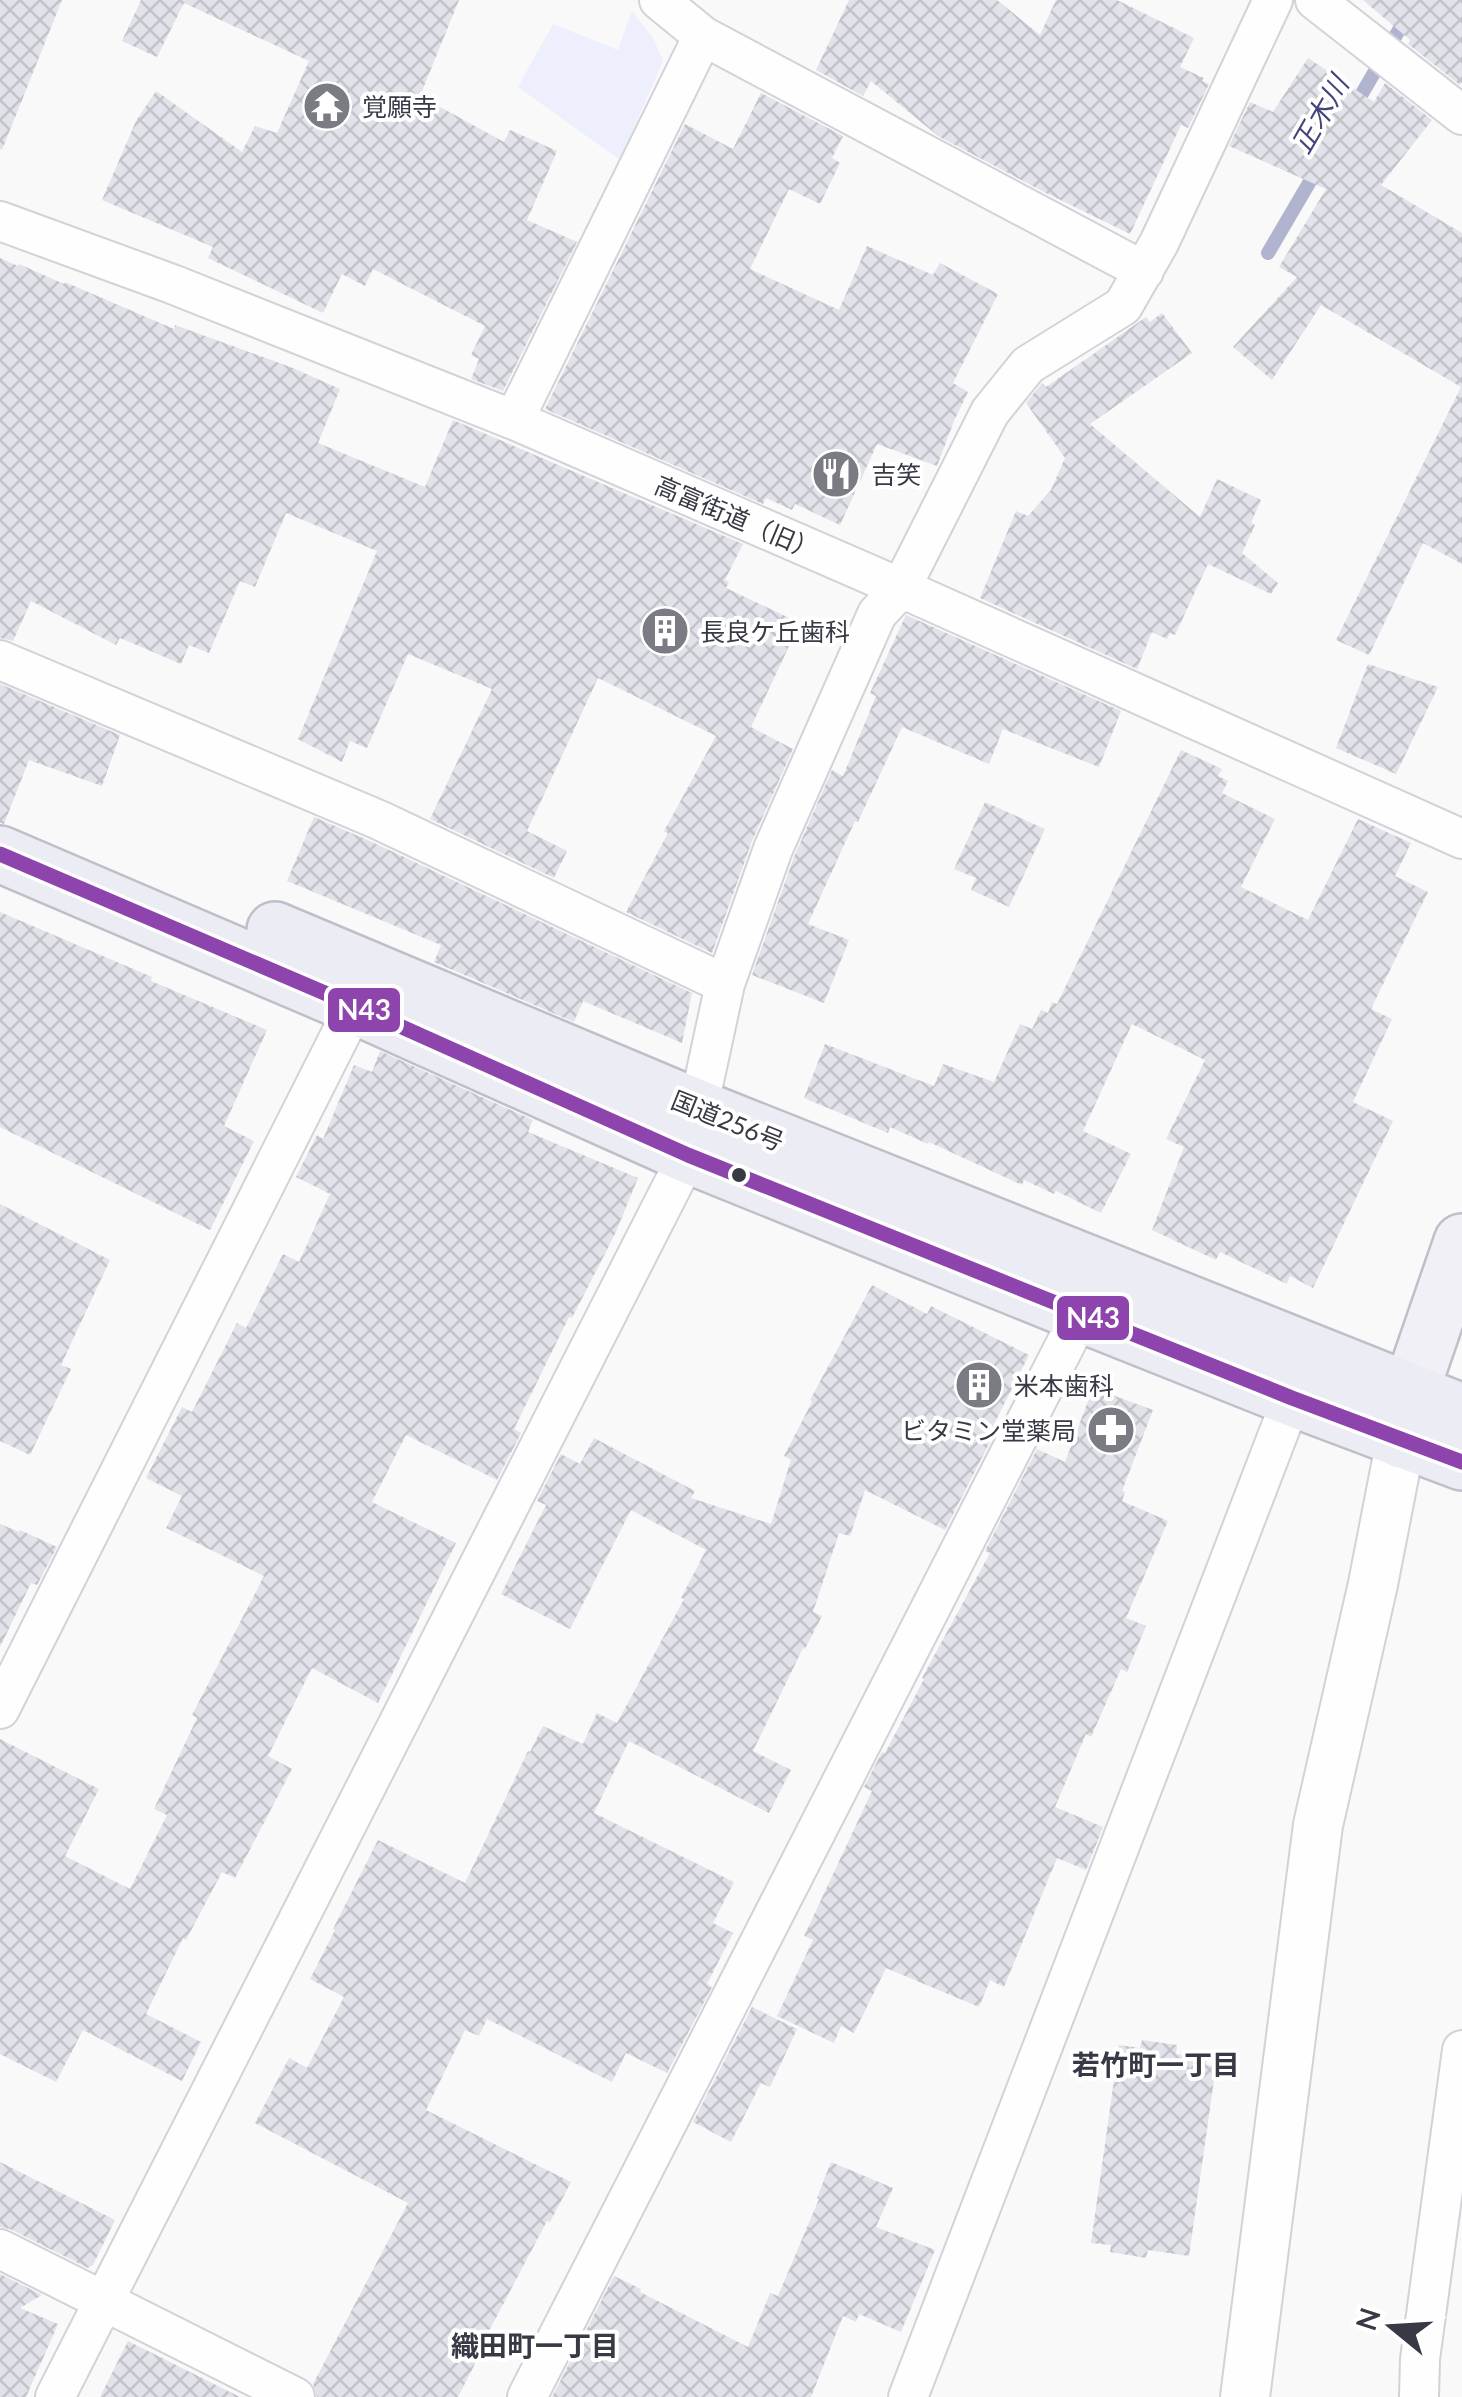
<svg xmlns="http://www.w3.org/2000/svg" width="1462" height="2397" viewBox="0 0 1462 2397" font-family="Lato,'Noto Sans JP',sans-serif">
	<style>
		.green { fill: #edeffc }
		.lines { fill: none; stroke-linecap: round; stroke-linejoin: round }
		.stream { stroke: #b1b4cf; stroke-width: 14 }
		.building { fill: url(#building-cross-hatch) }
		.minor-casing { stroke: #d2d2d8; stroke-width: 42 }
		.tertiary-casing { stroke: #d2d2d8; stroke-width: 52 }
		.primary-casing { stroke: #bfbfca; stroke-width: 60 }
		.trunk-casing { stroke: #bfbfca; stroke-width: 60 }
		.minor { stroke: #fefefe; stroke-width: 38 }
		.tertiary { stroke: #fefefe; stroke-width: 48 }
		.primary { stroke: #f0f0f6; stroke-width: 55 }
		.trunk { stroke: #ececf4; stroke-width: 55 }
		.bus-1-casing { stroke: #fff; stroke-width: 22 }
		.bus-1 { stroke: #8e44ad; stroke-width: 15 }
		.bus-dot { fill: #373944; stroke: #fff; stroke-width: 4 }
		.labels { text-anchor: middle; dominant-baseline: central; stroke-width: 8; stroke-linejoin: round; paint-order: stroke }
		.poi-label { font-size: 25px; fill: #373944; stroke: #fff; text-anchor: start }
		.street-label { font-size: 25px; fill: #373944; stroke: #fff }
		.water-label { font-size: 28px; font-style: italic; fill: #43457a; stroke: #fff }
		.neighbourhood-label { font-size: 28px; font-weight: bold; fill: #373944; stroke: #fff }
		.line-badge { stroke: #fff; stroke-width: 4 }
		.badge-label { font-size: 28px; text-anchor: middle; font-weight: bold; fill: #fff }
	</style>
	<defs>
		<pattern id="building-cross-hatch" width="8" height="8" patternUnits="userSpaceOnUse" patternTransform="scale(2.5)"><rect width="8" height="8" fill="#e2e3ea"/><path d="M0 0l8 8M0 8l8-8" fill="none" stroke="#c2c4ca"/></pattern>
	</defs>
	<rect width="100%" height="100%" fill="#f9f9f9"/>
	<path class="green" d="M632 11 653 38 663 61 620 160 518 87 553 24 618 50Z"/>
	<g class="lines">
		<path class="stream" d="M1353 109 1399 30 1413 0
			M1268 253 1319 166"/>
	</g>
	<path class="building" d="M0 0H62L2 150 0 149Z
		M141 0H459L420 96 504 142 510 130 557 151 527 220 577 242 503 391 471 379 479 359 471 355 485 326 373 269 365 286 342 274 323 313 208 258 213 247 102 200 136 121 156 91 242 152 255 126 277 133 309 61 184 3 157 57 122 41Z
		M849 0H997L1040 35 1056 0H1117L1194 38 1180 67 1204 78 1202 81 1209 84 1188 128 1181 125 1130 234 1042 191 938 136 871 81 863 96 816 70Z
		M1363 0H1462V82L1460 85 1408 44 1410 40Z
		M1308 58 1374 102 1385 83 1432 120 1381 185 1462 233V564L1423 543 1369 655 1336 640 1461 387 1321 305 1272 380 1233 347 1297 277 1279 267 1326 189 1229 146 1250 102 1273 112Z
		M761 93 843 136 832 158 840 163 820 204 789 189 750 269 839 310 867 246 933 275 940 263 998 294 953 383 968 392 954 421 937 466 877 444 840 525 795 504 792 510 766 498 763 504 545 409 685 124 733 149Z
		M0 258 18 266 19 264 64 284 65 282 174 329 175 325 293 368 340 389 318 443 425 487 453 420 743 544 725 580 729 582 726 588 800 623 751 727 793 749 752 841 712 953 626 912 668 833 664 831 716 736 598 678 527 831 567 851 554 878 430 819 492 689 408 654 367 748 350 741 342 762 298 739 377 551 286 513 255 587 240 581 209 653 189 645 181 664 120 638 116 645 31 601 13 641 0 638Z
		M1162 313 1192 353 1090 424 1200 517 1217 479 1261 500 1251 523 1255 525 1242 553 1278 583 1271 594 1208 564 1175 635 1170 633 1167 639 1152 632 1137 669 980 598 1016 511 1028 516 1051 490 1065 458 1026 403 1042 383 1046 387 1146 317 1150 322Z
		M906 615 1121 711 1099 767 1003 729 989 764 902 727 858 822 855 821 808 924 849 940 824 1003 752 975 794 857 832 770 843 776 876 696 870 693Z
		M1368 664 1438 687 1396 774 1336 748Z
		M0 684 120 735 102 786 29 760 4 824 0 823Z
		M1181 750 1222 769 1218 776 1228 781 1222 793 1275 819 1241 887 1308 920 1358 819 1411 843 1395 876 1428 892 1371 1009 1392 1019 1353 1102 1393 1121 1313 1288 1290 1276 1287 1284 1220 1252 1216 1260 1152 1230 1184 1147 1166 1139 1205 1060 1132 1024 1083 1131 1131 1154 1101 1213 1056 1191 1054 1194 1024 1180 1022 1185 929 1142 928 1144 890 1127 888 1133 804 1098 825 1044 934 1086 943 1064 994 1082 1020 1024 1032 1029 1041 1010 1048 1013 1052 1002 1057 1004Z
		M985 802 1045 829 1009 907 971 890 976 878 954 869Z
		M314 817 370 841 692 993 682 1043 583 1001 574 1022 434 962 441 945 287 881Z
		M0 912 152 977 151 981 267 1030 224 1126 254 1141 210 1230 0 1127Z
		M380 1051 533 1120 528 1132 638 1178 615 1234 572 1318 569 1317 514 1429 521 1433 497 1480 406 1435 372 1502 456 1543 378 1703 312 1668 268 1756 292 1769 235 1878 222 1872 186 1940 183 1938 146 2014 201 2042 182 2081 83 2030 56 2082 0 2054V1739L99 1789 65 1856 130 1889 167 1815 154 1809 197 1718 192 1715 264 1576 166 1528 182 1496 146 1478 182 1407 192 1412 237 1323 246 1328 283 1254 299 1262 330 1194 296 1177 317 1135 323 1139 354 1065 372 1072Z
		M0 1204 110 1260 61 1365 71 1369 30 1455 0 1441Z
		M872 1285 927 1314 931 1306 1029 1355 992 1428 996 1430 945 1530 865 1490 850 1536 839 1533 813 1612 822 1616 805 1649 803 1648 753 1751 791 1770 769 1813 629 1741 594 1813 734 1882 713 1923 733 1933 707 1984 712 1987 667 2073 626 2053 612 2082 487 2019 479 2036 465 2030 426 2110 571 2182 550 2222 547 2221 480 2348 482 2350 458 2397H317L313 2384 408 2203 255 2123 289 2058 307 2068 344 1997 310 1979 335 1930 333 1929 378 1840 465 1883 528 1751 530 1752 543 1726 583 1744 597 1713 617 1723 684 1599 681 1598 706 1550 631 1510 570 1629 501 1594 546 1505 537 1501 561 1454 580 1464 594 1438 695 1491 691 1498 771 1524 791 1460 784 1456 812 1402 810 1400Z
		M1093 1388 1153 1410 1122 1491 1125 1492 1122 1501 1168 1521 1126 1618 1146 1626 1127 1672 1121 1669 1091 1737 1086 1734 1055 1807 1103 1827 1086 1870 1057 1858 1004 1987 990 1980 979 2007 886 1968 854 2033 841 2026 834 2043 777 2016 813 1940 804 1936 872 1791 864 1787 882 1752 885 1753 924 1679 922 1678 990 1553 985 1551 1037 1449 1065 1462Z
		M0 1524 19 1532 20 1530 57 1547 37 1585 31 1583 0 1647Z
		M752 2007 797 2029 770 2087 761 2083 731 2142 693 2122Z
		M1142 2040 1177 2045 1176 2054 1208 2058 1206 2065 1216 2066 1189 2256 1148 2250 1146 2258 1110 2252 1111 2245 1091 2243 1119 2045 1140 2048Z
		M0 2162 115 2220 93 2265 88 2268 10 2229 0 2227Z
		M831 2162 893 2188 876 2227 935 2250 901 2332 859 2314 856 2322 843 2316 811 2397H552L614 2276 641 2289 640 2292 748 2347 770 2293 778 2296 819 2199 817 2198Z
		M0 2274 42 2295 20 2308 58 2324 26 2397H0Z
		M128 2341 240 2397H100Z"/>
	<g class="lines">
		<g class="minor-casing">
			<path id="minor" d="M659 0 703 36 1144 271
				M1315 0 1462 115
				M0 221 172 284 514 420 901 588 1462 839
				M514 420 703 36
				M0 660 379 820 725 984
				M0 1709 355 1006
				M0 2249 295 2397
				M55 2397 688 1155 725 984 773 849 877 614 901 588 990 412 1028 365 1123 306 1159 243 1273 0
				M527 2397 1081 1314
				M908 2397 1292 1398
				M1419 2397 1420 2359 1462 2050"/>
		</g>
		<g class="tertiary-casing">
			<path id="tertiary" d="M1245 2397 1318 1825 1373 1584 1401 1440"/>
		</g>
		<g class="primary-casing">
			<path id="primary" d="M1401 1440 1410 1393 1462 1242"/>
		</g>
		<g class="trunk-casing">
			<path id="trunk" d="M0 854 355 1006 688 1155 1081 1314 1292 1398 1462 1462
				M275 930 698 1108 1462 1412"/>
		</g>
		<use href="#minor" class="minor"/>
		<use href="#tertiary" class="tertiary"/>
		<use href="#primary" class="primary"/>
		<use href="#trunk" class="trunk"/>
		<g class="bus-1-casing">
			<path id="bus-1" d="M0 854 355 1006 688 1155 1292 1398 1462 1462"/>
		</g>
		<use href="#bus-1" class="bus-1"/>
	</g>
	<defs>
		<g id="temple-disc" transform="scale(2.5)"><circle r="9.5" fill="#7b7c83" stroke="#fff"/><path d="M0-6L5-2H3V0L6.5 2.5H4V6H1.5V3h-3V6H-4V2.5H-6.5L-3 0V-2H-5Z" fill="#fff"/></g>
		<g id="restaurant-disc" transform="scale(2.5)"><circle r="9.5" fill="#7b7c83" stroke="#fff"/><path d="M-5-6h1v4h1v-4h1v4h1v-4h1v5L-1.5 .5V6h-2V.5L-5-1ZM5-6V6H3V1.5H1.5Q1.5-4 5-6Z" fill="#fff"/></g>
		<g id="building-disc" transform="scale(2.5)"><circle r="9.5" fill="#7b7c83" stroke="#fff"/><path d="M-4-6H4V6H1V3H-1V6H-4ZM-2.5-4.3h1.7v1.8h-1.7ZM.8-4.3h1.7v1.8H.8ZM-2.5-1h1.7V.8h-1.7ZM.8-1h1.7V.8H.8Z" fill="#fff"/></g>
		<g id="pharmacy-disc" transform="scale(2.5)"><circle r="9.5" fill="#7b7c83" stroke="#fff"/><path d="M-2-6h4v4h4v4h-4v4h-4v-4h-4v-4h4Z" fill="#fff"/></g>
	</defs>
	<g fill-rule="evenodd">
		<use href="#temple-disc" x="327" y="106"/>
		<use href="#restaurant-disc" x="836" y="474"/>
		<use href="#building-disc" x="665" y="631"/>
		<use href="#building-disc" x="979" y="1385"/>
		<use href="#pharmacy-disc" x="1111" y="1430"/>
	</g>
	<circle class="bus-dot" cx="739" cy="1175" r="9"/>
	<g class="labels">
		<g class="poi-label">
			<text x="362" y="106">覚願寺</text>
			<text x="871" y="474">吉笑</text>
			<text x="700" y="631">長良ケ丘歯科</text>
			<text x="1014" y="1385">米本歯科</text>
			<text x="1076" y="1430" text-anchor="end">ビタミン堂薬局</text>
		</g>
		<g class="street-label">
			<text transform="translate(737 517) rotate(23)">高富街道（旧）</text>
			<text transform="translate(728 1120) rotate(22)">国道256号</text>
		</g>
		<g class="water-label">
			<text transform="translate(1319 114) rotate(-60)">正木川</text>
		</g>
		<g class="neighbourhood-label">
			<text x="1156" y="2064">若竹町一丁目</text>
			<text x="535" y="2345">織田町一丁目</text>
		</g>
	</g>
	<g class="line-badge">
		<rect x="326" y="986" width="76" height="48" rx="10" fill="#8e44ad"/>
		<rect x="1055" y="1294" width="76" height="48" rx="10" fill="#8e44ad"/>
	</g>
	<g class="badge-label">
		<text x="364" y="1020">N43</text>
		<text x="1093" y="1328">N43</text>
	</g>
	<g transform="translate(1392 2327) rotate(288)" stroke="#ffffff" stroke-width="8" paint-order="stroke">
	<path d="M0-8L18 38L0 25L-18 38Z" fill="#373944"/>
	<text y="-15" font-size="28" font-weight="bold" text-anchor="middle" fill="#373944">N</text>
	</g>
</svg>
